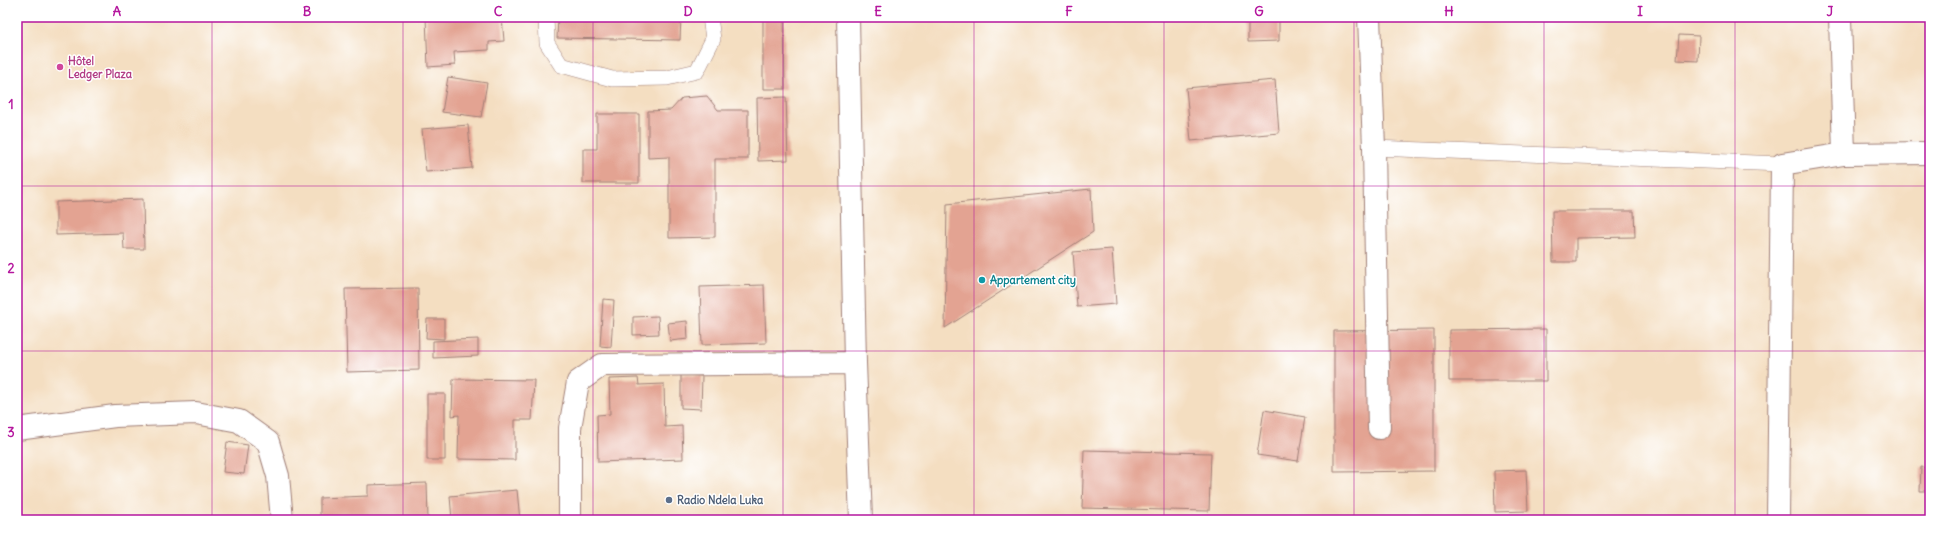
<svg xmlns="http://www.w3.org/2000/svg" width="1947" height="537" viewBox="0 0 1947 537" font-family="Delius,sans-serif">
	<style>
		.building { fill: #e3a392 }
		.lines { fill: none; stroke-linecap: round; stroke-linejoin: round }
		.service-casing { stroke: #9f7e76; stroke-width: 16 }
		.minor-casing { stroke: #9f7e76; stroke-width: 24 }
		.service { stroke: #fff; stroke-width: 15 }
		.minor { stroke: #fff; stroke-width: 22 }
		.grid { fill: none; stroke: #b5179e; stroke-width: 1; stroke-opacity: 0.55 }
		.hotel-dot { fill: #d1479c; stroke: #fff; stroke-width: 1.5 }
		.culture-dot { fill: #0f9aa8; stroke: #fff; stroke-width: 1.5 }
		.service-dot { fill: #5c6f8a; stroke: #fff; stroke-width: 1.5 }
		.labels { text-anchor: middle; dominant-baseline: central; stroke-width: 3; stroke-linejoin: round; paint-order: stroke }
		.hotel-label { font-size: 11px; font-weight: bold; fill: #b23c85; stroke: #fff; text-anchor: start }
		.culture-label { font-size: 11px; font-weight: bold; fill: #0d838f; stroke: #fff; text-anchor: start }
		.service-label { font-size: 11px; font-weight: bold; fill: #4e5e75; stroke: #fff; text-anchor: start }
		.neatline { fill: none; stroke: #b5179e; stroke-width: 1.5 }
		.grid-label { font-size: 13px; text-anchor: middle; font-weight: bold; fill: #b5179e }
	</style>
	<rect width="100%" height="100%" fill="#fff"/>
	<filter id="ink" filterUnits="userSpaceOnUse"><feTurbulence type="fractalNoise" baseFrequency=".025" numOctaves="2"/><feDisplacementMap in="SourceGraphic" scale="8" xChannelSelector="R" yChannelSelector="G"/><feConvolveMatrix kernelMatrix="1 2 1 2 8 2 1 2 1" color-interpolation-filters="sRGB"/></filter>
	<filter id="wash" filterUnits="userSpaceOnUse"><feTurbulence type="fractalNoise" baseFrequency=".012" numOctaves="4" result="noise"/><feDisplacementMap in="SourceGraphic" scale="16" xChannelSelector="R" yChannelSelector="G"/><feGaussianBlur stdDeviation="0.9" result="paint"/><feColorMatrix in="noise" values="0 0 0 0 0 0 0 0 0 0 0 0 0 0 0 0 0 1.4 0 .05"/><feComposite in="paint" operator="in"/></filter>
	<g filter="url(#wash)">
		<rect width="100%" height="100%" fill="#f4dec1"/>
		<g id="blocks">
			<path class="building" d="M198 17H215L209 19Z
				M426 17H502L504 41 489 42V50L454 52 455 65 428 67Z
				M558 17H681L680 40 557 38Z
				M763 17H784L785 89H763Z
				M1248 17H1279V41L1248 42Z
				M1679 35 1699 36 1698 61 1677 60Z
				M448 77 487 83 481 117 442 112Z
				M1275 80 1279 133 1191 141 1186 88Z
				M707 96 718 110H748V159H715V237L669 238V157L648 158V111L671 110 682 98Z
				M786 97 788 160 758 161 757 98Z
				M597 114H639V183H583V149H597Z
				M468 125 472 168 426 172 422 129Z
				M1091 189 1093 232 945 328 947 204Z
				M143 199 144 249H124L123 233 56 235V202Z
				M1552 211H1634L1635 237 1576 238V262H1553Z
				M1112 249 1116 304 1077 307 1073 252Z
				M764 285 766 343 702 345 700 287Z
				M418 288 419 370 347 372 345 289Z
				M603 299 614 300 611 347 600 346Z
				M658 316 659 334 633 335V317Z
				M427 319H444V339L426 338Z
				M687 321 688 339 670 341 668 323Z
				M1546 329V381H1449V330Z
				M1434 330V471L1334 472V331Z
				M478 339V356L433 358V341Z
				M681 375 702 376 701 409 681 408Z
				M638 378 639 385 664 384 665 427 682 426 683 459 598 462 597 415 610 414 609 379Z
				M453 379 534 380 532 420H515V460L458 459 459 415 452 416Z
				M427 394H445V460H427Z
				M1264 410 1305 417 1298 461 1257 455Z
				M227 442 248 445 244 474 223 472Z
				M1084 450 1211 453 1209 511 1082 508Z
				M1921 467 1930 468V491H1920Z
				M1526 470 1528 511 1495 512 1494 471Z
				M427 483 428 520H320V498L368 496V485Z
				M517 490 520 520H452L450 496Z"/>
		</g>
	</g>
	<g filter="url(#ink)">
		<use href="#blocks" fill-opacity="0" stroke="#9f7e76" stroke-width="1"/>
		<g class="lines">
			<g class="service-casing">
				<path id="service" d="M546 17 547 43 561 65 612 79 667 78 697 71 713 39 710 17
					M1374 148 1782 164"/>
			</g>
			<g class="minor-casing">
				<path id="minor" d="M848 17 855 363 861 520
					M1369 17 1374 148 1379 428
					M1840 17 1844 154
					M17 429 115 416 196 413 239 421 268 442 278 476 282 520
					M570 520V428L578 382 602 365 855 363
					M1778 520 1782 164 1844 154 1930 153"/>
			</g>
			<use href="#service" class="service"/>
			<use href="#minor" class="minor"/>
		</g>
	</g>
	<path class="grid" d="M212 17V520M403 17V520M593 17V520M783 17V520M974 17V520M1164 17V520M1354 17V520M1544 17V520M1735 17V520M17 186H1930M17 351H1930"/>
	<circle class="hotel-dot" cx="60" cy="67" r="4"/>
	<circle class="culture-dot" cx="982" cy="280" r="4"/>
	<circle class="service-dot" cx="669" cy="500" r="4"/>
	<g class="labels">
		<g class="hotel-label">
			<text x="68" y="61">Hôtel<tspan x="68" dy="13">Ledger Plaza</tspan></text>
		</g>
		<g class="culture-label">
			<text x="990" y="280">Appartement city</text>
		</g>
		<g class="service-label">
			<text x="677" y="500">Radio Ndela Luka</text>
		</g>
	</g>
	<rect width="1947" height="537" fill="none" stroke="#fff" stroke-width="44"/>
	<rect x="22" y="22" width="1903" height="493" class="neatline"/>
	<g class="grid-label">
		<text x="117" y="16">A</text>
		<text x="307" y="16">B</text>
		<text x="498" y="16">C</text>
		<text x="688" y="16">D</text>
		<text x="878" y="16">E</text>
		<text x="1069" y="16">F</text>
		<text x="1259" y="16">G</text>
		<text x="1449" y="16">H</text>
		<text x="1640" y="16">I</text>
		<text x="1830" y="16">J</text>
		<text x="11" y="109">1</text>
		<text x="11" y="273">2</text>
		<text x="11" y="437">3</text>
	</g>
</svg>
